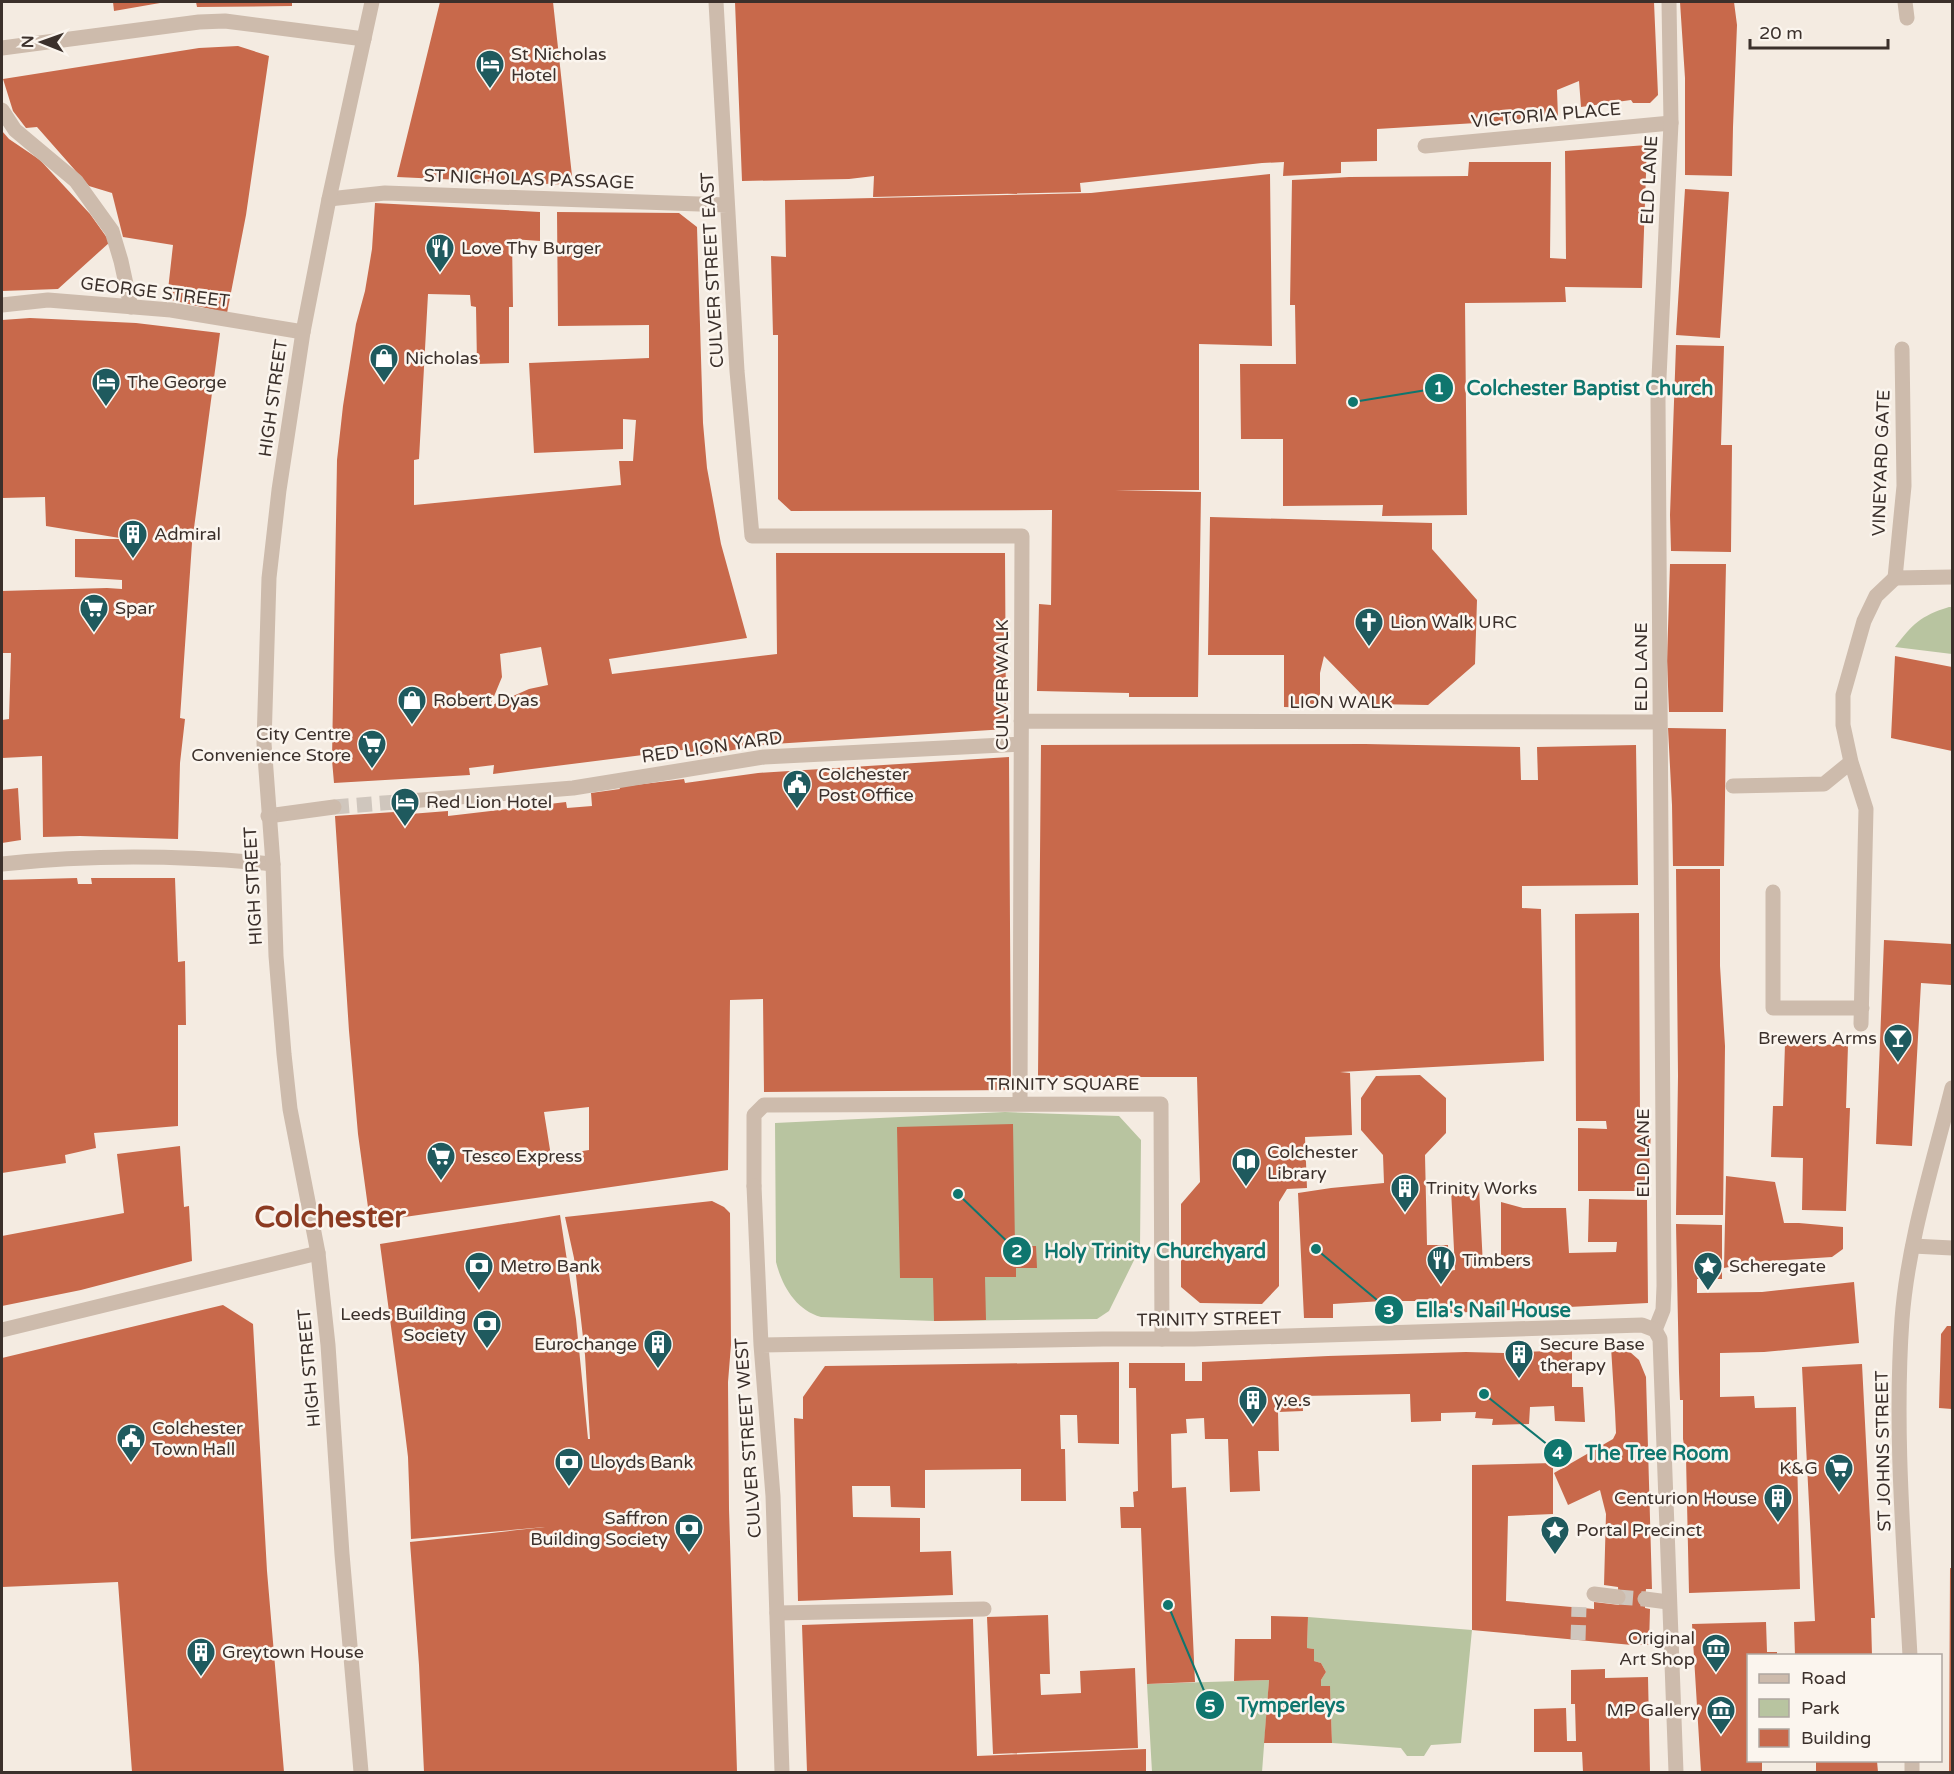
<svg xmlns="http://www.w3.org/2000/svg" width="1954" height="1774" viewBox="0 0 1954 1774" font-family="'Varela Round',sans-serif">
	<style>
		.green { fill: #b8c4a0 }
		.building { fill: #c8694b; fill-rule: evenodd }
		.lines { fill: none; stroke-linecap: round; stroke-linejoin: round }
		.pedestrian-tunnel { stroke: #cfc6bd; stroke-width: 15; stroke-dasharray: 15 8; stroke-linecap: butt }
		.service { stroke: #cdbbac; stroke-width: 15 }
		.pedestrian { stroke: #cdbbac; stroke-width: 15 }
		.minor { stroke: #cdbbac; stroke-width: 15 }
		.tertiary { stroke: #cdbbac; stroke-width: 15 }
		.labels { text-anchor: middle; dominant-baseline: central; stroke-width: 5; stroke-linejoin: round; paint-order: stroke }
		.poi-label { font-size: 18px; fill: #3b302b; stroke: #fbf5ee; text-anchor: start }
		.street-label { font-size: 18px; fill: #3b302b; stroke: #fbf5ee }
		.town-label { font-size: 30px; font-weight: bold; fill: #8c3b22; stroke: #fbf5ee }
		.leader { fill: none; stroke: #0f766e; stroke-width: 2 }
		.callout-dot { fill: #0f766e; stroke: #fbf5ee; stroke-width: 2 }
		.mark-label { font-size: 18px; text-anchor: middle; font-weight: bold; fill: #fff }
		.callout-label { font-size: 20px; text-anchor: middle; font-weight: bold; fill: #0f766e; stroke: #fbf5ee; stroke-width: 5; stroke-linejoin: round; paint-order: stroke }
	</style>
	<rect width="100%" height="100%" fill="#f4ebe1"/>
	<path class="green" d="M1949 607H1952V654L1895 647C1913 624 1920 616 1949 607Z
		M1005 1112 1119 1116 1141 1140 1140 1248 1109 1311 1097 1319 934 1321 821 1317C796 1310 782 1286 776 1262L775 1123Z
		M1308 1617 1472 1630 1461 1743 1431 1745 1424 1756H1407L1401 1748 1332 1743 1330 1687 1321 1686V1680L1326 1672 1321 1663 1314 1661V1649L1307 1648Z
		M1269 1680 1262 1772H1152L1147 1684Z"/>
	<path class="building" d="M113 2H159L160 3 114 11Z
		M196 2H292V6L197 7Z
		M440 2H553L573 185 397 177Z
		M735 2H1654L1658 95 1650 103H1633L1631 100 1581 107 1579 81 1557 90 1558 118 1377 129V161L1341 162V173L1283 176 1284 162 1262 163 1080 183 1081 192 873 197 874 176 849 179 742 181Z
		M1680 2H1734L1737 25 1733 127 1732 176 1685 175V78Z
		M238 46 269 56 246 215 227 313 167 299 173 245 123 237 112 193 89 186 37 127 26 128 13 111 3 79 199 48Z
		M2 131 9 139 40 160 90 214 110 242 58 289 2 291Z
		M1647 145 1642 288 1565 287 1566 302 1465 303 1467 515 1382 516 1383 505 1283 506V439H1241L1240 364H1296L1295 305H1290L1292 180 1349 177 1468 176 1469 162H1551L1550 258 1566 259 1565 151Z
		M1270 174 1272 346 1199 344V490H1115L1201 492 1198 697H1129V693L1037 691 1039 604 1051 605 1052 510 791 511 778 499V335H773L771 256 786 257 785 200 1091 193Z
		M1685 189 1729 192 1720 338 1676 335Z
		M375 203 540 212V241L512 239 513 307H509V363L477 364 476 307 471 306 470 295 428 294 419 459 414 460V505L621 485 619 461H633L636 420 623 419V449L534 453 529 363 649 358V325L558 326 557 212 679 213 697 227 703 423 707 468 721 544 747 638 609 659 612 674 777 654 776 553H1005L1006 729 759 745 691 758 690 749 493 774 494 765 469 768 470 775 334 783 332 760 337 460 343 406 356 324 365 291 372 249ZM541 647 548 685 529 689 490 706 502 677 500 654Z
		M30 318 136 323 220 333 192 543 180 718 185 719 180 763 178 839 80 836 43 837 42 756 2 758V720L9 719 11 653H2V591L107 588 122 589V580L75 577V539H126L46 526 45 497 2 498V320Z
		M1676 345 1724 346 1721 445H1732L1731 552 1671 551 1670 515Z
		M1210 517 1432 523V549L1477 600 1475 664 1428 705 1371 704 1324 656 1320 673V708L1284 707V655H1208Z
		M1670 564H1726L1723 712H1669L1667 661Z
		M1895 656 1952 667V751L1891 738Z
		M1668 728 1726 729 1724 866H1673L1672 805Z
		M1365 744 1520 747 1521 780H1538L1537 747 1636 745 1638 885 1522 886V908L1541 909 1544 1061 1340 1072 1350 1073 1352 1135 1305 1137 1307 1188 1287 1189 1279 1202V1286L1262 1304 1200 1303 1181 1287V1204L1200 1182 1197 1077H1038L1041 745Z
		M1009 757 1011 1090 764 1092 763 999 730 1000 728 1170 370 1222 358 1134 349 1031 335 816 409 811 410 814 448 811V816L566 802 567 808 592 806 591 793 620 789 619 787 684 779 685 783 758 773ZM589 1107V1150L551 1156 544 1112Z
		M18 788 21 840 2 843V790Z
		M1676 869H1720V966L1725 1046 1723 1215H1676L1678 1076Z
		M77 878 78 884H92L91 878H175L178 962 185 961 186 1025H178V1126L94 1133 96 1148 65 1155 66 1163 2 1173V880Z
		M1639 913 1640 1121 1642 1131H1651L1648 1191H1578V1128L1607 1129 1606 1121H1576L1575 914Z
		M1884 940 1952 944V975L1951 985 1921 983 1912 1146 1876 1144Z
		M1785 1044 1848 1045 1846 1108H1850L1846 1211 1802 1210 1803 1158 1771 1157 1773 1106H1783Z
		M1420 1075 1446 1098V1133L1425 1155 1427 1245H1448L1449 1271 1455 1270 1451 1189 1479 1187 1483 1266 1501 1265V1202L1523 1208H1566L1569 1253 1616 1252 1617 1242H1588L1589 1199 1647 1200 1648 1303 1429 1314 1427 1301H1383L1333 1304V1318H1304L1298 1193 1331 1188 1384 1183 1383 1155 1361 1130V1098L1376 1076Z
		M1013 1124 1015 1246H1036L1037 1268H1016V1277H985L986 1320 934 1321 933 1278H900L897 1127Z
		M180 1146 184 1207 189 1206 192 1261 81 1290 2 1306V1236L124 1213 117 1154Z
		M1726 1176 1775 1182 1784 1223H1799L1843 1227V1249L1832 1257 1754 1262 1724 1268Z
		M712 1201 724 1207 730 1213 731 1345 728 1382 729 1509 737 1772H424L419 1665 410 1542 545 1527 411 1539 408 1457 404 1424 380 1244 560 1215 576 1319 588 1439H590L585 1355 574 1258 565 1217Z
		M1676 1224 1722 1225V1279H1697V1293L1762 1292 1854 1282 1859 1343 1764 1352 1720 1353V1397L1754 1396 1755 1408 1796 1407 1800 1589 1689 1593 1686 1457 1683 1439V1400H1680L1679 1372Z
		M223 1305 253 1324 267 1571 284 1772H132L118 1582 2 1587V1358Z
		M1947 1326H1952V1409L1939 1408 1941 1334Z
		M1611 1347 1630 1352 1639 1360 1646 1377 1652 1589H1646L1645 1599V1608L1650 1609 1649 1645H1632L1472 1630V1465L1553 1463V1514L1508 1516 1506 1601 1594 1609V1602L1619 1605 1618 1587 1604 1585 1606 1514 1600 1490 1568 1505 1554 1473 1613 1439 1616 1433 1615 1411Z
		M1572 1350V1387H1583L1585 1422 1555 1421 1554 1406 1530 1407 1529 1424 1492 1425 1493 1419 1475 1418 1476 1412 1441 1413V1421L1411 1422 1410 1394 1302 1396 1303 1411 1278 1412 1279 1451H1258L1260 1491 1230 1492 1228 1439H1205L1204 1418 1186 1419 1187 1433 1171 1434 1172 1488 1186 1487 1195 1682 1147 1684 1141 1528H1121L1120 1507H1134L1133 1492 1138 1491 1136 1388H1129V1363H1185V1381H1202V1362L1328 1356 1466 1352 1504 1353Z
		M1119 1362V1444L1078 1443 1077 1415H1060L1061 1449H1065L1066 1501H1021V1469L925 1470V1508L891 1507 890 1486H852L853 1517 920 1518V1552L951 1551 953 1595 798 1601 794 1418 803 1419V1397L825 1366Z
		M1862 1364 1875 1618H1871L1872 1656H1795L1794 1622 1815 1621 1802 1367Z
		M1950 1568H1952V1772H1949Z
		M1048 1615 1050 1674H1040L1041 1695 1081 1693 1080 1671 1135 1668 1138 1748 993 1754 987 1617Z
		M1271 1616 1308 1617 1307 1648 1314 1649V1661L1321 1663 1326 1672 1321 1680V1686H1330L1332 1743H1264L1269 1680 1234 1681 1235 1639H1271Z
		M973 1619 977 1756 1146 1749V1772H807L802 1625Z
		M1766 1622 1767 1652H1777V1656H1748V1760L1762 1761V1772H1701L1692 1624Z
		M1605 1669V1678L1648 1677 1650 1772H1583L1582 1752H1534V1709L1566 1708 1567 1741H1576L1575 1704H1571V1670Z
		M1816 1761H1877L1878 1772H1816Z"/>
	<g class="lines">
		<path class="pedestrian-tunnel" d="M334 807 409 801
			M1618 1597 1645 1599
			M1578 1640 1579 1607"/>
		<path class="service" d="M2 110 15 130 76 181 112 231 121 261 131 307
			M1425 146 1671 123
			M1733 786 1824 784 1851 762
			M1773 892V1008H1862
			M1861 1024 1866 809 1851 762 1843 725V695L1864 621 1876 596 1895 578
			M777 1613 984 1609"/>
		<path class="pedestrian" d="M716 2 737 371 752 536H1022L1020 1103
			M329 199 385 193 727 205
			M1021 721 1660 722
			M409 801 573 788 764 757 1021 744
			M268 816 334 807
			M754 1186V1115L764 1105 1161 1104 1162 1339
			M1655 1330 1663 1310 1664 1286 1658 399 1671 123 1669 2
			M1594 1594 1618 1597
			M1645 1599 1668 1602"/>
		<path class="minor" d="M1905 2 1907 18
			M2 48 199 22 225 21 364 39
			M2 305 48 300 171 310 303 332
			M1902 349 1904 486 1895 578 1952 577
			M2 864C92 854 182 855 273 864
			M754 1186 761 1345 773 1496 782 1772
			M1913 1246 1952 1248
			M2 1330 318 1253
			M761 1345 1103 1339H1194L1642 1325 1655 1330 1660 1339 1676 1772"/>
		<path class="tertiary" d="M1910 1656C1904 1544 1894 1431 1902 1319 1908 1241 1933 1164 1952 1088
			M1912 1760V1772
			M361 1772 342 1554 328 1345 318 1253 290 1109 284 1054 276 956 273 864 264 743 269 578 279 490 303 332 329 199 372 2"/>
	</g>
	<defs>
		<g id="hotel-pin" transform="scale(1.5)"><path d="M0 17L-7.5 6A9.5 9.5 0 1 1 7.5 6Z" fill="#1f5a5e" stroke="#fbf5ee"/><path d="M-6-4.5h1.5V1H6V5H4.5V3h-9V5H-6ZM-4 0a1.8 1.8 0 1 1 3.6 0ZM.5 0V-2.5h3Q6-2.5 6 0Z" fill="#fff"/></g>
		<g id="restaurant-pin" transform="scale(1.5)"><path d="M0 17L-7.5 6A9.5 9.5 0 1 1 7.5 6Z" fill="#1f5a5e" stroke="#fbf5ee"/><path d="M-5-6h1v4h1v-4h1v4h1v-4h1v5L-1.5 .5V6h-2V.5L-5-1ZM5-6V6H3V1.5H1.5Q1.5-4 5-6Z" fill="#fff"/></g>
		<g id="shop-pin" transform="scale(1.5)"><path d="M0 17L-7.5 6A9.5 9.5 0 1 1 7.5 6Z" fill="#1f5a5e" stroke="#fbf5ee"/><path d="M-5-2.5h2.3a2.7 3.5 0 0 1 5.4 0H5L5.5 6h-11ZM-1.5-2.5h3a1.5 2.3 0 0 0-3 0Z" fill="#fff"/></g>
		<g id="building-pin" transform="scale(1.5)"><path d="M0 17L-7.5 6A9.5 9.5 0 1 1 7.5 6Z" fill="#1f5a5e" stroke="#fbf5ee"/><path d="M-4-6H4V6H1V3H-1V6H-4ZM-2.5-4.3h1.7v1.8h-1.7ZM.8-4.3h1.7v1.8H.8ZM-2.5-1h1.7V.8h-1.7ZM.8-1h1.7V.8H.8Z" fill="#fff"/></g>
		<g id="supermarket-pin" transform="scale(1.5)"><path d="M0 17L-7.5 6A9.5 9.5 0 1 1 7.5 6Z" fill="#1f5a5e" stroke="#fbf5ee"/><path d="M-6-5.5h2.5l.6 2H6L4.5 2H-2.5L-4.4-4H-6ZM-1.5 3.2a1.3 1.3 0 1 0 .1 0ZM3 3.2a1.3 1.3 0 1 0 .1 0Z" fill="#fff"/></g>
		<g id="church-pin" transform="scale(1.5)"><path d="M0 17L-7.5 6A9.5 9.5 0 1 1 7.5 6Z" fill="#1f5a5e" stroke="#fbf5ee"/><path d="M-1.2-6h2.4v3.5h3.3v2.4h-3.3V6h-2.4V-.1h-3.3v-2.4h3.3Z" fill="#fff"/></g>
		<g id="civic-pin" transform="scale(1.5)"><path d="M0 17L-7.5 6A9.5 9.5 0 1 1 7.5 6Z" fill="#1f5a5e" stroke="#fbf5ee"/><path d="M-.6-6.5H3V-4.5H.6V-3L4-1V1h2V6H-6V1h2V-1L-.6-3ZM-1.2 2.5V6h2.4V2.5Z" fill="#fff"/></g>
		<g id="bar-pin" transform="scale(1.5)"><path d="M0 17L-7.5 6A9.5 9.5 0 1 1 7.5 6Z" fill="#1f5a5e" stroke="#fbf5ee"/><path d="M-6-5H6L.8 .8V4.5H3.5V6h-7V4.5H-.8V.8Z" fill="#fff"/></g>
		<g id="library-pin" transform="scale(1.5)"><path d="M0 17L-7.5 6A9.5 9.5 0 1 1 7.5 6Z" fill="#1f5a5e" stroke="#fbf5ee"/><path d="M-6-4Q-3-5.5-.7-3.5V5Q-3 3-6 4ZM6-4Q3-5.5 .7-3.5V5Q3 3 6 4Z" fill="#fff"/></g>
		<g id="bank-pin" transform="scale(1.5)"><path d="M0 17L-7.5 6A9.5 9.5 0 1 1 7.5 6Z" fill="#1f5a5e" stroke="#fbf5ee"/><path d="M-6-4H6V4H-6ZM0-2.3a2.3 2.3 0 1 0 0 4.6a2.3 2.3 0 1 0 0-4.6Z" fill="#fff"/></g>
		<g id="sight-pin" transform="scale(1.5)"><path d="M0 17L-7.5 6A9.5 9.5 0 1 1 7.5 6Z" fill="#1f5a5e" stroke="#fbf5ee"/><path d="M0-6L1.8-2.2L6-1.7L2.9 1.2L3.7 5.4L0 3.3L-3.7 5.4L-2.9 1.2L-6-1.7L-1.8-2.2Z" fill="#fff"/></g>
		<g id="museum-pin" transform="scale(1.5)"><path d="M0 17L-7.5 6A9.5 9.5 0 1 1 7.5 6Z" fill="#1f5a5e" stroke="#fbf5ee"/><path d="M0-6L6-3V-2H-6V-3ZM-5-1h2V3h-2ZM-1-1h2V3h-2ZM3-1h2V3H3ZM-6 4H6V6H-6Z" fill="#fff"/></g>
	</defs>
	<g fill-rule="evenodd">
		<use href="#hotel-pin" x="490" y="64"/>
		<use href="#restaurant-pin" x="440" y="248"/>
		<use href="#shop-pin" x="384" y="358"/>
		<use href="#hotel-pin" x="106" y="382"/>
		<use href="#building-pin" x="133" y="534"/>
		<use href="#supermarket-pin" x="94" y="608"/>
		<use href="#church-pin" x="1369" y="622"/>
		<use href="#shop-pin" x="412" y="700"/>
		<use href="#supermarket-pin" x="372" y="744"/>
		<use href="#civic-pin" x="797" y="784"/>
		<use href="#hotel-pin" x="405" y="802"/>
		<use href="#bar-pin" x="1898" y="1038"/>
		<use href="#supermarket-pin" x="441" y="1156"/>
		<use href="#library-pin" x="1246" y="1162"/>
		<use href="#building-pin" x="1405" y="1188"/>
		<use href="#restaurant-pin" x="1441" y="1260"/>
		<use href="#bank-pin" x="479" y="1266"/>
		<use href="#sight-pin" x="1708" y="1266"/>
		<use href="#bank-pin" x="487" y="1324"/>
		<use href="#building-pin" x="658" y="1344"/>
		<use href="#building-pin" x="1519" y="1354"/>
		<use href="#building-pin" x="1253" y="1400"/>
		<use href="#civic-pin" x="131" y="1438"/>
		<use href="#bank-pin" x="569" y="1462"/>
		<use href="#supermarket-pin" x="1839" y="1468"/>
		<use href="#building-pin" x="1778" y="1498"/>
		<use href="#bank-pin" x="689" y="1528"/>
		<use href="#sight-pin" x="1555" y="1530"/>
		<use href="#museum-pin" x="1716" y="1648"/>
		<use href="#building-pin" x="201" y="1652"/>
		<use href="#museum-pin" x="1721" y="1710"/>
	</g>
	<g class="labels">
		<g class="poi-label">
			<text x="511" y="54">St Nicholas<tspan x="511" dy="21">Hotel</tspan></text>
			<text x="461" y="248">Love Thy Burger</text>
			<text x="405" y="358">Nicholas</text>
			<text x="127" y="382">The George</text>
			<text x="154" y="534">Admiral</text>
			<text x="115" y="608">Spar</text>
			<text x="1390" y="622">Lion Walk URC</text>
			<text x="433" y="700">Robert Dyas</text>
			<text x="351" y="734" text-anchor="end">City Centre<tspan x="351" dy="21">Convenience Store</tspan></text>
			<text x="818" y="774">Colchester<tspan x="818" dy="21">Post Office</tspan></text>
			<text x="426" y="802">Red Lion Hotel</text>
			<text x="1877" y="1038" text-anchor="end">Brewers Arms</text>
			<text x="1267" y="1152">Colchester<tspan x="1267" dy="21">Library</tspan></text>
			<text x="462" y="1156">Tesco Express</text>
			<text x="1426" y="1188">Trinity Works</text>
			<text x="1462" y="1260">Timbers</text>
			<text x="500" y="1266">Metro Bank</text>
			<text x="1729" y="1266">Scheregate</text>
			<text x="466" y="1314" text-anchor="end">Leeds Building<tspan x="466" dy="21">Society</tspan></text>
			<text x="637" y="1344" text-anchor="end">Eurochange</text>
			<text x="1540" y="1344">Secure Base<tspan x="1540" dy="21">therapy</tspan></text>
			<text x="1274" y="1400">y.e.s</text>
			<text x="152" y="1428">Colchester<tspan x="152" dy="21">Town Hall</tspan></text>
			<text x="590" y="1462">Lloyds Bank</text>
			<text x="1818" y="1468" text-anchor="end">K&amp;G</text>
			<text x="1757" y="1498" text-anchor="end">Centurion House</text>
			<text x="668" y="1518" text-anchor="end">Saffron<tspan x="668" dy="21">Building Society</tspan></text>
			<text x="1576" y="1530">Portal Precinct</text>
			<text x="1695" y="1638" text-anchor="end">Original<tspan x="1695" dy="21">Art Shop</tspan></text>
			<text x="222" y="1652">Greytown House</text>
			<text x="1700" y="1710" text-anchor="end">MP Gallery</text>
		</g>
		<g class="street-label">
			<text transform="translate(1546 115) rotate(-5)">VICTORIA PLACE</text>
			<text transform="translate(529 179) rotate(2)">ST NICHOLAS PASSAGE</text>
			<text transform="translate(1649 180) rotate(-87)">ELD LANE</text>
			<text transform="translate(712 270) rotate(-93)">CULVER STREET EAST</text>
			<text transform="translate(155 292) rotate(7)">GEORGE STREET</text>
			<text transform="translate(273 398) rotate(-82)">HIGH STREET</text>
			<text transform="translate(1881 463) rotate(-88)">VINEYARD GATE</text>
			<text transform="translate(1641 667) rotate(-90)">ELD LANE</text>
			<text transform="translate(1002 685) rotate(-90)">CULVER WALK</text>
			<text x="1341" y="702">LION WALK</text>
			<text transform="translate(712 747) rotate(-8)">RED LION YARD</text>
			<text transform="translate(253 886) rotate(-93)">HIGH STREET</text>
			<text x="1063" y="1084">TRINITY SQUARE</text>
			<text transform="translate(1643 1153) rotate(-90)">ELD LANE</text>
			<text transform="translate(1209 1319) rotate(-1)">TRINITY STREET</text>
			<text transform="translate(309 1368) rotate(-95)">HIGH STREET</text>
			<text transform="translate(748 1438) rotate(-94)">CULVER STREET WEST</text>
			<text transform="translate(1883 1451) rotate(-91)">ST JOHNS STREET</text>
		</g>
		<g class="town-label">
			<text x="330" y="1217">Colchester</text>
		</g>
	</g>
	<path class="leader" d="M1353 402L1439 388M958 1194L1017 1251M1316 1249L1389 1310M1484 1394L1558 1453M1168 1605L1210 1705"/>
	<g class="callout-dot">
		<circle cx="1353" cy="402" r="6"/>
		<circle cx="958" cy="1194" r="6"/>
		<circle cx="1316" cy="1249" r="6"/>
		<circle cx="1484" cy="1394" r="6"/>
		<circle cx="1168" cy="1605" r="6"/>
		<circle cx="1439" cy="388" r="15"/>
		<circle cx="1017" cy="1251" r="15"/>
		<circle cx="1389" cy="1310" r="15"/>
		<circle cx="1558" cy="1453" r="15"/>
		<circle cx="1210" cy="1705" r="15"/>
	</g>
	<g class="mark-label">
		<text x="1439" y="394">1</text>
		<text x="1017" y="1257">2</text>
		<text x="1389" y="1317">3</text>
		<text x="1558" y="1459">4</text>
		<text x="1210" y="1712">5</text>
	</g>
	<g class="callout-label">
		<text x="1590" y="395">Colchester Baptist Church</text>
		<text x="1155" y="1258">Holy Trinity Churchyard</text>
		<text x="1493" y="1317">Ella's Nail House</text>
		<text x="1657" y="1460">The Tree Room</text>
		<text x="1291" y="1712">Tymperleys</text>
	</g>
	<rect width="1954" height="1774" fill="none" stroke="#3b302b" stroke-width="6"/>
	<rect x="1747" y="1654" width="195" height="108" fill="#fbf5ee" stroke="#aea6a0" stroke-width="1.5"/>
	<rect x="1759" y="1674" width="30" height="9" fill="#cdbbac" stroke="#aea6a0" stroke-width="1.5"/>
	<text x="1801" y="1684" font-size="18" fill="#3b302b">Road</text>
	<rect x="1759" y="1699" width="30" height="18" fill="#b8c4a0" stroke="#aea6a0" stroke-width="1.5"/>
	<text x="1801" y="1714" font-size="18" fill="#3b302b">Park</text>
	<rect x="1759" y="1729" width="30" height="18" fill="#c8694b" stroke="#aea6a0" stroke-width="1.5"/>
	<text x="1801" y="1744" font-size="18" fill="#3b302b">Building</text>
	<g transform="translate(42 42) rotate(271)" stroke="#fbf5ee" stroke-width="4.5" paint-order="stroke">
	<path d="M0-4.5L10 22L0 15L-10 22Z" fill="#3b302b"/>
	<text y="-9" font-size="16" font-weight="bold" text-anchor="middle" fill="#3b302b">N</text>
	</g>
	<path d="M1750 39v9h138v-9" fill="none" stroke="#3b302b" stroke-width="3"/>
	<text x="1759" y="39" font-size="18" fill="#3b302b" stroke="#fbf5ee" stroke-width="4.5" paint-order="stroke">20 m</text>
</svg>
